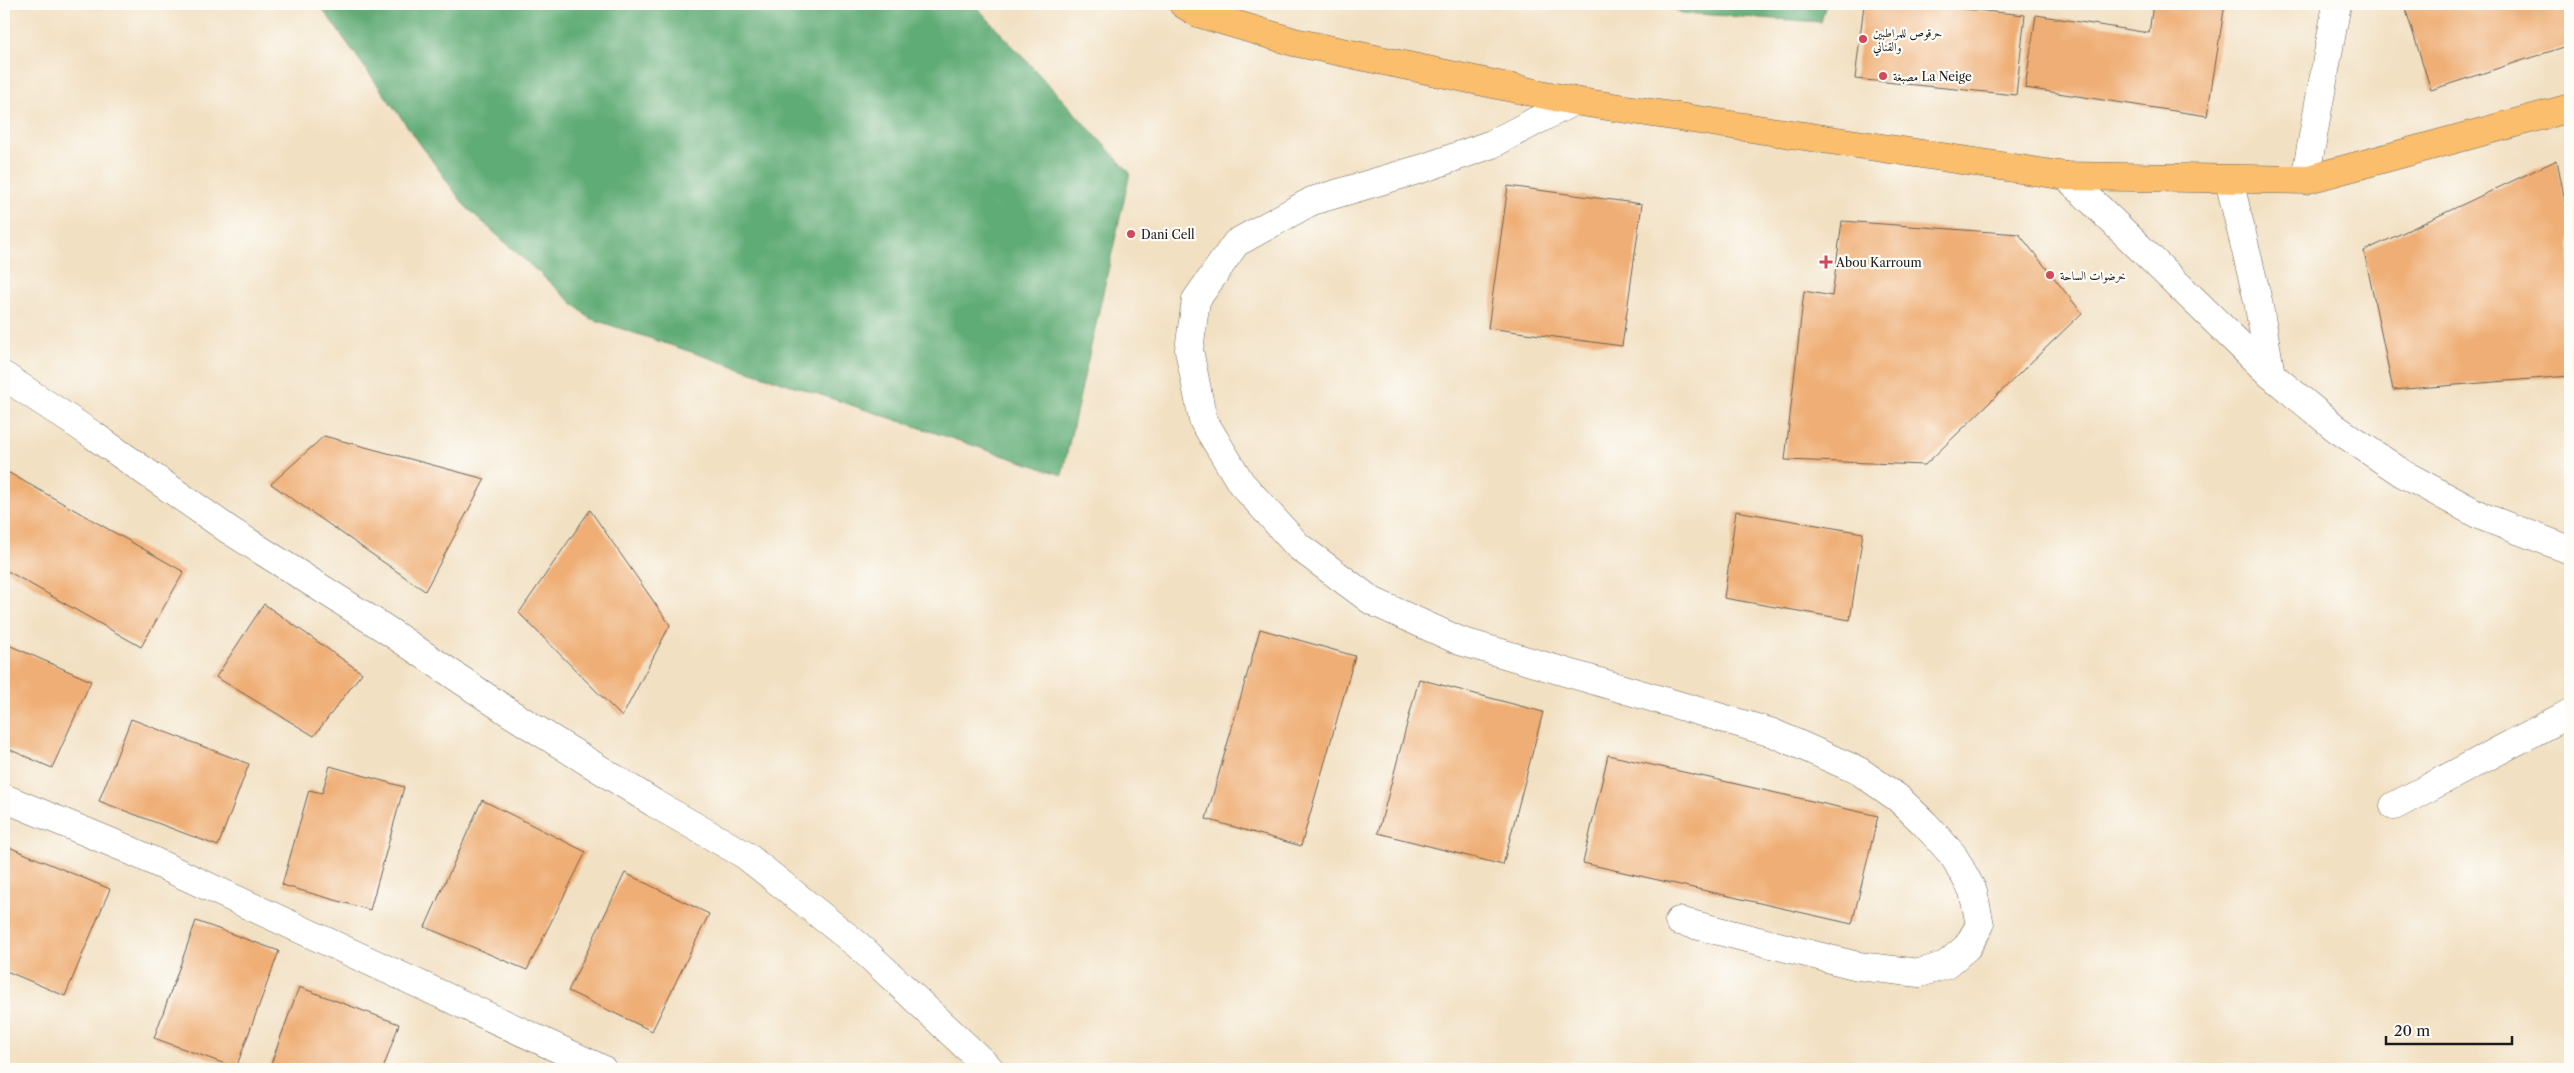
<svg xmlns="http://www.w3.org/2000/svg" width="2574" height="1073" viewBox="0 0 2574 1073" font-family="'Libre Caslon Text',Amiri,serif">
	<style>
		.forest { fill: #61ac76; stroke: #3e6449 }
		.building { fill: #efae74 }
		.lines { fill: none; stroke-linecap: round; stroke-linejoin: round }
		.minor-casing { stroke: #676156; stroke-width: 29 }
		.major-casing { stroke: #676156; stroke-width: 29 }
		.minor { stroke: #fff; stroke-width: 28 }
		.major { stroke: #fabe6d; stroke-width: 28 }
		.poi-dot { fill: #d1495b; stroke: #fdfcf7; stroke-width: 2 }
		.labels { text-anchor: middle; dominant-baseline: central; stroke-width: 4.5; stroke-linejoin: round; paint-order: stroke }
		.poi-label { font-size: 12px; fill: #1c1c1c; stroke: #fdfcf7; text-anchor: start }
	</style>
	<rect width="100%" height="100%" fill="#fdfcf7"/>
	<filter id="ink" filterUnits="userSpaceOnUse"><feTurbulence type="fractalNoise" baseFrequency=".02" numOctaves="2"/><feDisplacementMap in="SourceGraphic" scale="10" xChannelSelector="R" yChannelSelector="G"/><feConvolveMatrix kernelMatrix="1 2 1 2 8 2 1 2 1" color-interpolation-filters="sRGB"/></filter>
	<filter id="wash" filterUnits="userSpaceOnUse"><feTurbulence type="fractalNoise" baseFrequency=".0096" numOctaves="4" result="noise"/><feDisplacementMap in="SourceGraphic" scale="20" xChannelSelector="R" yChannelSelector="G"/><feGaussianBlur stdDeviation="1.12" result="paint"/><feColorMatrix in="noise" values="0 0 0 0 0 0 0 0 0 0 0 0 0 0 0 0 0 1.4 0 .05"/><feComposite in="paint" operator="in"/></filter>
	<g filter="url(#wash)">
		<rect width="100%" height="100%" fill="#f2e0c2"/>
		<path class="forest" d="M328 4H974L1130 173 1062 475 589 318 465 206 324 11Z
			M1663 4H1826L1821 22 1682 13Z"/>
		<g id="blocks">
			<path class="building" d="M1864 4H1915L2025 15 2016 95 1855 79Z
				M2153 4H2225L2207 116 2025 88 2036 15 2149 33Z
				M2404 4H2570V45L2431 90Z
				M2557 160 2570 227V376L2393 390 2364 251Z
				M1508 186 1642 204 1622 346 1488 328Z
				M1842 221 2019 234 2082 313 1925 465 1785 460 1804 291 1832 296Z
				M324 436 485 479 425 591 271 484Z
				M4 470 184 572 141 647 4 569Z
				M590 510 670 625 622 717 519 613Z
				M1736 511 1863 533 1850 620 1724 598Z
				M264 604 362 673 314 736 216 677Z
				M1260 629 1355 656 1301 846 1206 819Z
				M4 643 91 681 52 768 4 747Z
				M1419 679 1543 712 1503 865 1378 833Z
				M131 719 249 764 218 846 99 801Z
				M1608 755 1878 816 1852 924 1583 863Z
				M330 766 404 787 370 910 282 885 309 790 322 793Z
				M482 800 586 852 527 970 425 927Z
				M4 845 110 889 65 996 4 970Z
				M625 873 709 914 652 1031 568 991Z
				M196 921 279 951 236 1068 154 1038Z
				M299 987 399 1024 383 1069H269Z"/>
		</g>
	</g>
	<g filter="url(#ink)">
		<use href="#blocks" fill-opacity="0" stroke="#676156" stroke-width="1"/>
		<g class="lines">
			<g class="minor-casing">
				<path id="minor" d="M1574 101 1492 144 1424 168 1312 201 1236 243 1196 300 1189 350 1203 420 1241 483 1298 546 1372 601 1460 641 1773 733 1859 771 1898 798 1925 824 1953 855 1973 891 1980 925 1967 947 1946 965 1920 973 1858 966 1679 921
					M2066 176 2271 375 2337 429 2402 473 2481 516 2570 550
					M2229 180 2258 301 2271 375
					M2305 180 2337 4
					M4 376 93 435 229 530 384 628 510 713 654 803 745 855 859 946 990 1069
					M4 798 125 848 602 1069
					M2394 806 2570 713"/>
			</g>
			<g class="major-casing">
				<path id="major" d="M1183 4 1198 13 1294 42 1574 101 2066 176 2305 180 2570 108"/>
			</g>
			<use href="#minor" class="minor"/>
			<use href="#major" class="major"/>
		</g>
	</g>
	<g class="poi-dot">
		<circle cx="1863" cy="39" r="5"/>
		<circle cx="1883" cy="76" r="5"/>
		<circle cx="1131" cy="234" r="5"/>
		<path d="M1823.5 254.5h5v5h5v5h-5v5h-5v-5h-5v-5h5z"/>
		<circle cx="2050" cy="275" r="5"/>
	</g>
	<g class="labels">
		<g class="poi-label">
			<text x="1873" y="32">حرقوص للمراطبين<tspan x="1873" dy="14">والقناني</tspan></text>
			<text x="1893" y="76">مصبغة La Neige</text>
			<text x="1141" y="234">Dani Cell</text>
			<text x="1836" y="262">Abou Karroum</text>
			<text x="2060" y="275">خرضوات الساحة</text>
		</g>
	</g>
	<rect width="2574" height="1073" fill="none" stroke="#fdfcf7" stroke-width="20"/>
	<path d="M2386 1036v8h126v-8" fill="none" stroke="#1c1c1c" stroke-width="2.5"/>
	<text x="2394" y="1036" font-size="15" fill="#1c1c1c" stroke="#fdfcf7" stroke-width="4" paint-order="stroke">20 m</text>
</svg>
